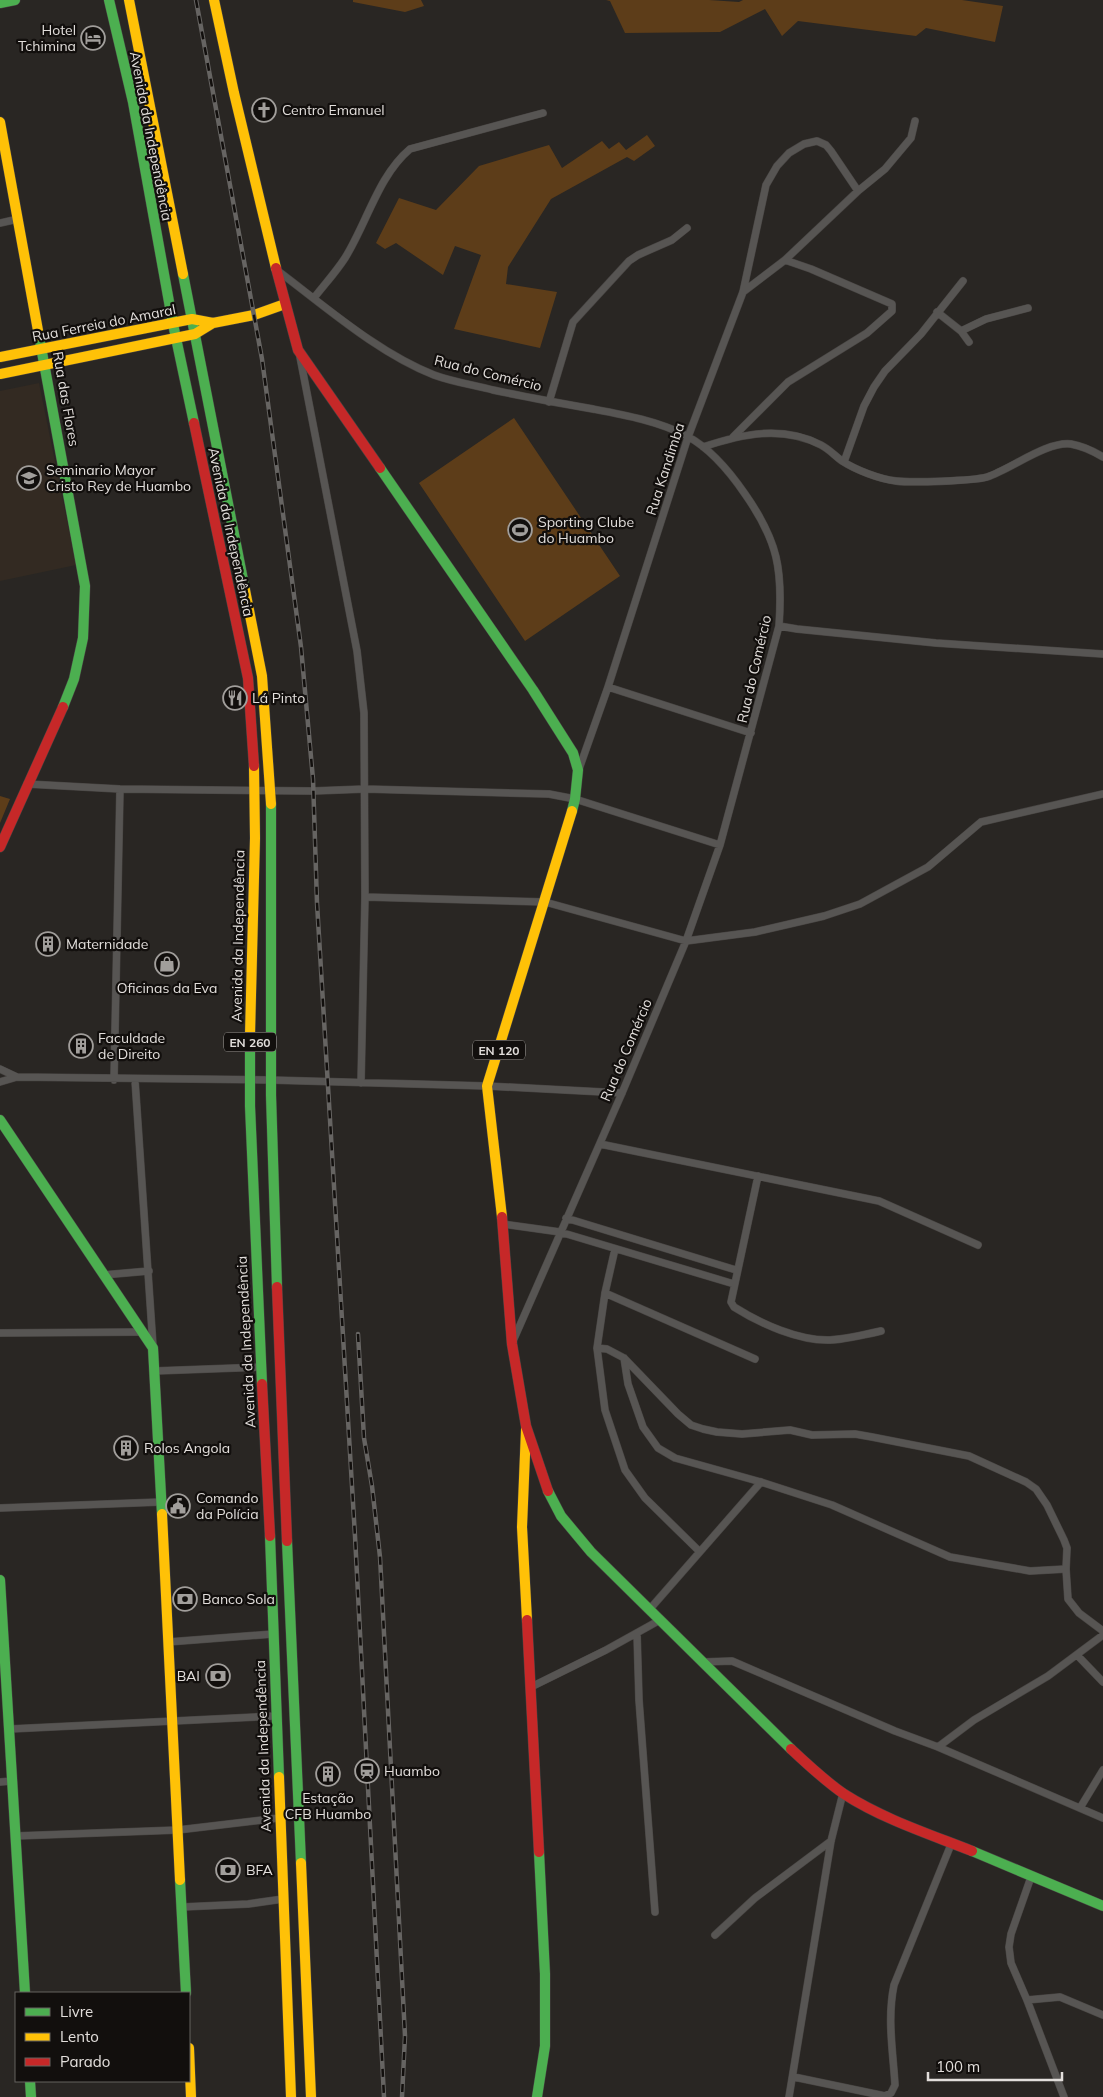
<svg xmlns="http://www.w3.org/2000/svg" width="1103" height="2097" viewBox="0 0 1103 2097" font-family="Mulish,sans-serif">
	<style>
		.built { fill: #332a22 }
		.green { fill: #5d3d19 }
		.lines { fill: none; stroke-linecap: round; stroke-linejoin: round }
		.street-casing { stroke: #474442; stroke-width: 8 }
		.fast-casing { stroke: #474442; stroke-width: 11 }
		.slow-casing { stroke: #474442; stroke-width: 11 }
		.jam-casing { stroke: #474442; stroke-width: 11 }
		.street { stroke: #575553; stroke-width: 7 }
		.fast { stroke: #4caf50; stroke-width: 10 }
		.slow { stroke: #ffc107; stroke-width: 10 }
		.jam { stroke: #c62828; stroke-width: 10 }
		.rail-casing { stroke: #666462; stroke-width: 4.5 }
		.rail { stroke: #120f0d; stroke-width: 2.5; stroke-dasharray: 8; stroke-linecap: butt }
		.labels { text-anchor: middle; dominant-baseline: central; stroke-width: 4.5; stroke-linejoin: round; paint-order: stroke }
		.shield { fill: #120f0d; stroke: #a4a09d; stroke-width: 1 }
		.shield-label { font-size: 12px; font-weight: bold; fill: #e2dedb }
		.poi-label { font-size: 14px; fill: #e2dedb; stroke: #120f0d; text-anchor: start }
		.street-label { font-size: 14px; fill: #e2dedb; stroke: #120f0d }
	</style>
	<rect width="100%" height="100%" fill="#292623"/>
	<path class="built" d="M39 383 76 565 0 581V391Z"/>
	<path class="green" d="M353 0H421L424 6 405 12 353 2Z
		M606 0H709L739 2 743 0H962L1003 6 995 42 926 28 916 36 798 21 782 36 765 9 720 32 625 33 610 1Z
		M647 135 655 146 634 161 627 157 551 199 508 267 506 284 557 292 540 348 454 329 481 255 455 246 443 275 396 243 385 249 376 243 399 198 436 210 479 166 549 145 562 168 602 141 609 149 619 142 626 150Z
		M514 418 620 576 525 641 419 483Z
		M0 796 10 799 0 823Z"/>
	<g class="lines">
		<g class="street-casing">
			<path id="street" d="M0 223 18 219
				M278 271C326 307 378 353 434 375 453 382 474 385 493 390 526 397 559 403 593 409 625 415 658 421 687 436 711 449 730 472 745 494 778 541 783 570 779 626L720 845 686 941 622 1093 513 1341
				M743 292 785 260 858 191 885 169 911 138 915 121
				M314 298C324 285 336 272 345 258 367 223 378 176 410 149L543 113
				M937 312 961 331 969 342
				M961 331 986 319 1028 308
				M300 357 357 651 364 713 365 897 361 1083
				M549 402 573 322 629 261 638 255 672 240 687 228
				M733 437 788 382 867 333 892 311V304L811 269 785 260
				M703 447C742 434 782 425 821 445 829 449 835 456 842 461 856 470 879 479 896 481 912 483 972 481 987 477 1011 469 1047 441 1071 444 1083 446 1093 451 1103 457
				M844 462 864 406 874 387 885 371 921 334 963 281
				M779 626 797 629 936 643 1103 654
				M608 687 751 733
				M579 769 608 687 688 437 743 292 766 185 777 166 789 153 804 144 817 141 826 145 831 151 858 191
				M27 784 120 789 313 791 365 789 549 794 575 799 720 845
				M365 897 545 902 686 941 755 932 824 916 860 904 928 867 981 822 1103 794
				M0 1069 17 1077
				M114 1080 120 789
				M135 1080 153 1346
				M0 1082 17 1077 270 1080 487 1086 622 1093
				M600 1144 879 1201 978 1245
				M758 1176 731 1302 734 1307C761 1324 799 1341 830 1340 847 1339 864 1335 881 1331
				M566 1218 736 1270
				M503 1224 560 1232 734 1284
				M615 1249 605 1293 597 1348 605 1410 625 1470 645 1498 699 1551
				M103 1275 149 1271
				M605 1293 755 1359
				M0 1333 142 1332
				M597 1348 607 1349 624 1358 678 1414 691 1425 703 1429 717 1432 742 1434 790 1430 812 1435 855 1434 872 1437 969 1456 1026 1482 1036 1489 1047 1505 1064 1540 1067 1548 1066 1569 1068 1599 1079 1613 1103 1631
				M624 1358 628 1384 643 1427 658 1448 675 1458 761 1482 832 1505 950 1557 1030 1571 1066 1569
				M154 1371 260 1367
				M0 1508 161 1502
				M649 1610 761 1482
				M637 1633 639 1700 655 1912
				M168 1642 273 1634
				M1077 1655 1103 1682
				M703 1662 732 1661 895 1731 938 1747 1103 1818
				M531 1687 606 1650 660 1620
				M10 1729 276 1716
				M938 1747 974 1720 1048 1676 1103 1635
				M0 1782 12 1781
				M1080 1808 1103 1770
				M15 1836 178 1830 279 1818
				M1031 1877 1011 1934 1009 1947 1011 1963 1027 2000 1064 2097
				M182 1907 248 1904 283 1899
				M715 1935 755 1898 831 1841
				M1027 2000 1060 1997 1103 2015
				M794 2077 885 2096 891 2093 895 2085C893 2051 887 2019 894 1985L952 1842
				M789 2097 831 1841 843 1793"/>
		</g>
		<g class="fast-casing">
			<path id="fast" d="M109 0 133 102 173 324 194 423
				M0 3 15 0
				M183 274 245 590
				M39 336 85 586 83 638 74 679 63 707
				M380 468 533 690 573 753 578 770 575 799 572 811
				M271 804V1095L277 1287
				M250 1035V1106L262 1384
				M0 1120 153 1348 162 1514
				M548 1491 561 1516 591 1552 791 1749
				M270 1536 279 1777
				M287 1541 301 1863
				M0 1580 25 1993
				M972 1851 1103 1906
				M180 1880 186 1993
				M30 2081 31 2097
				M537 2097 545 2046V1974L539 1852"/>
		</g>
		<g class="slow-casing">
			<path id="slow" d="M129 0 183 274
				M214 0 234 93 276 268
				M0 122 39 336
				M0 357 192 319 213 323
				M0 374 195 334 213 323 254 315 285 304
				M245 590 262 676 271 804
				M250 1035 255 838 254 766
				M502 1217 487 1086 572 811
				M526 1430 522 1527 527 1620
				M162 1514 180 1880
				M279 1777 291 2097
				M301 1863 311 2097
				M189 2048 191 2097"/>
		</g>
		<g class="jam-casing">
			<path id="jam" d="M276 268 298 350 380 468
				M194 423 248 678 254 766
				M0 847 63 707
				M502 1217 512 1344 526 1426 548 1491
				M277 1287 287 1541
				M262 1384 270 1536
				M527 1620 539 1852
				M791 1749C808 1765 825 1781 844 1794 883 1819 929 1834 972 1851"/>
		</g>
		<use href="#street" class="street"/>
		<use href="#fast" class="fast"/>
		<use href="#slow" class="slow"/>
		<use href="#jam" class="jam"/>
		<g class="rail-casing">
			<path id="rail" d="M196 0 262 359 301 647 313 779 317 903 355 1536 384 2097
				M358 1334 364 1438 372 1486 380 1557 405 2036 402 2097"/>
		</g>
		<use href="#rail" class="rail"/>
	</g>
	<defs>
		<g id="hotel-ring" transform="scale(1.25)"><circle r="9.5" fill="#120f0d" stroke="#a19e9b" stroke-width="1.5"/><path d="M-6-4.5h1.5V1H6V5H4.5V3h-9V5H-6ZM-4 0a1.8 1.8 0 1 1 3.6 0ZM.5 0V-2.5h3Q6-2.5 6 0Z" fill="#a19e9b"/></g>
		<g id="church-ring" transform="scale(1.25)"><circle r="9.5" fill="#120f0d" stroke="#a19e9b" stroke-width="1.5"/><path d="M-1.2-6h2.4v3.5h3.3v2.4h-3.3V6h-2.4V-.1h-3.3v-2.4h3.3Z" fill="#a19e9b"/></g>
		<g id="university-ring" transform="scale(1.25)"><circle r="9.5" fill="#120f0d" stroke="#a19e9b" stroke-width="1.5"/><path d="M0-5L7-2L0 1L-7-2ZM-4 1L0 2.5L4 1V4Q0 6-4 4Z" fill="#a19e9b"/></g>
		<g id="stadium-ring" transform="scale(1.25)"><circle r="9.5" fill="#120f0d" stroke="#a19e9b" stroke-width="1.5"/><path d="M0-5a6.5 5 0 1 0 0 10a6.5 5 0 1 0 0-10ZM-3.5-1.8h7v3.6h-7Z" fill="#a19e9b"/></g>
		<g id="restaurant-ring" transform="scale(1.25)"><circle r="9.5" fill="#120f0d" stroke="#a19e9b" stroke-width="1.5"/><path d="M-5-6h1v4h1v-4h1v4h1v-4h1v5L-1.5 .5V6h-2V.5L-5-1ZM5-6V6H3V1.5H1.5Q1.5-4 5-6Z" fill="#a19e9b"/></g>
		<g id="building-ring" transform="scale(1.25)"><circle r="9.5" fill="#120f0d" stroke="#a19e9b" stroke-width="1.5"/><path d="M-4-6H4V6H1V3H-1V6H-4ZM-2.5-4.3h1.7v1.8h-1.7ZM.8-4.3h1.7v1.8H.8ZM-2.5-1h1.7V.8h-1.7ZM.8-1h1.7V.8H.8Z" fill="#a19e9b"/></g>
		<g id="shop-ring" transform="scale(1.25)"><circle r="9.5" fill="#120f0d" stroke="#a19e9b" stroke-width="1.5"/><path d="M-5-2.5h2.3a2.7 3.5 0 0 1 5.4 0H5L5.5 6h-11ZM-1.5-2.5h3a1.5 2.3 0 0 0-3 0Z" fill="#a19e9b"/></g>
		<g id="civic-ring" transform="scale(1.25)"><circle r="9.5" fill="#120f0d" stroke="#a19e9b" stroke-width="1.5"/><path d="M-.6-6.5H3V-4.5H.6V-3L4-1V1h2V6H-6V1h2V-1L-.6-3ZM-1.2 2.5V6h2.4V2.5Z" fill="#a19e9b"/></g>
		<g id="bank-ring" transform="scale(1.25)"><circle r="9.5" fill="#120f0d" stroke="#a19e9b" stroke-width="1.5"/><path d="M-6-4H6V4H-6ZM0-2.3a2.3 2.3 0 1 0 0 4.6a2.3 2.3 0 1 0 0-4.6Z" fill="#a19e9b"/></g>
		<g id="station-ring" transform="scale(1.25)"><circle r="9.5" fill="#120f0d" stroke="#a19e9b" stroke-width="1.5"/><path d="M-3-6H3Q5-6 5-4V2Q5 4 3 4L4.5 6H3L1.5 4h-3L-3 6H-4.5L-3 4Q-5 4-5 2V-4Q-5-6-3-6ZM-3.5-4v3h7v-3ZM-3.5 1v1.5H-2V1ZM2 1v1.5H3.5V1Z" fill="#a19e9b"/></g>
	</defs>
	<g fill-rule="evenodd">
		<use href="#hotel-ring" x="93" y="38"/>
		<use href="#church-ring" x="264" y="110"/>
		<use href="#university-ring" x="29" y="478"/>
		<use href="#stadium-ring" x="520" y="530"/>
		<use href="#restaurant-ring" x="235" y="698"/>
		<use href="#building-ring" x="48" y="944"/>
		<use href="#shop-ring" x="167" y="964"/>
		<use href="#building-ring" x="81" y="1046"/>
		<use href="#building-ring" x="126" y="1448"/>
		<use href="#civic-ring" x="178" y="1506"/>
		<use href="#bank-ring" x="185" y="1599"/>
		<use href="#bank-ring" x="218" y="1676"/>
		<use href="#station-ring" x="367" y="1771"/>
		<use href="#building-ring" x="328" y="1774"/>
		<use href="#bank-ring" x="228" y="1870"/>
	</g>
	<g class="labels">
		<g class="shield">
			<rect x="224" y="1032.5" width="52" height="19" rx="4"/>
			<rect x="473" y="1040.5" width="52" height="19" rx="4"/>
		</g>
		<g class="shield-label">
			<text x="250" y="1042">EN 260</text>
			<text x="499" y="1050">EN 120</text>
		</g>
		<g class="poi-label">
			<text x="76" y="30" text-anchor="end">Hotel<tspan x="76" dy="16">Tchimina</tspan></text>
			<text x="282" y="110">Centro Emanuel</text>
			<text x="46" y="470">Seminario Mayor<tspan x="46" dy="16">Cristo Rey de Huambo</tspan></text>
			<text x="538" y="522">Sporting Clube<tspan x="538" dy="16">do Huambo</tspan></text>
			<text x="252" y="698">Lá Pinto</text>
			<text x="66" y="944">Maternidade</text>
			<text x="167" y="988" text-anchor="middle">Oficinas da Eva</text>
			<text x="98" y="1038">Faculdade<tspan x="98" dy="16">de Direito</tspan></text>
			<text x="144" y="1448">Rolos Angola</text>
			<text x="196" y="1498">Comando<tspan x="196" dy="16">da Polícia</tspan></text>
			<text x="202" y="1599">Banco Sola</text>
			<text x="200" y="1676" text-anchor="end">BAI</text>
			<text x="384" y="1771">Huambo</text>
			<text x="328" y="1798" text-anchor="middle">Estação<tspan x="328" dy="16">CFB Huambo</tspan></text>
			<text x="246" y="1870">BFA</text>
		</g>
		<g class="street-label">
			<text transform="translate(151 136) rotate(79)">Avenida da Independência</text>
			<text transform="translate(104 323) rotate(-11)">Rua Ferreia do Amaral</text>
			<text transform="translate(488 373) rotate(14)">Rua do Comércio</text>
			<text transform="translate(66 399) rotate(80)">Rua das Flores</text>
			<text transform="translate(665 469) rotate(-72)">Rua Kandimba</text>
			<text transform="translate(231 532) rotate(78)">Avenida da Independência</text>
			<text transform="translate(754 669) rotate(-77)">Rua do Comércio</text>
			<text transform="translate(238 936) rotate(-89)">Avenida da Independência</text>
			<text transform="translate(626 1050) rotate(-67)">Rua do Comércio</text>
			<text transform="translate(246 1342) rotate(-93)">Avenida da Independência</text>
			<text transform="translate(263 1746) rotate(-92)">Avenida da Independência</text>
		</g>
	</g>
	<rect x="15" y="1992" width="175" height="90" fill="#120f0d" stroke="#65625f"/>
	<rect x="25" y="2008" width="25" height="8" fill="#4caf50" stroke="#65625f"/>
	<text x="60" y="2017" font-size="15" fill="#e2dedb">Livre</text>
	<rect x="25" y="2033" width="25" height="8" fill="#ffc107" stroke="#65625f"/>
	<text x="60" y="2042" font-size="15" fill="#e2dedb">Lento</text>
	<rect x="25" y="2058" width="25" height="8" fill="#c62828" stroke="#65625f"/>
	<text x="60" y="2067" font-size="15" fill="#e2dedb">Parado</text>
	<path d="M928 2072v8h134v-8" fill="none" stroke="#e2dedb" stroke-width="2.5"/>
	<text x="936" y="2072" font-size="15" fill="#e2dedb" stroke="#120f0d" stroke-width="4" paint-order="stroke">100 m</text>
</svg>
